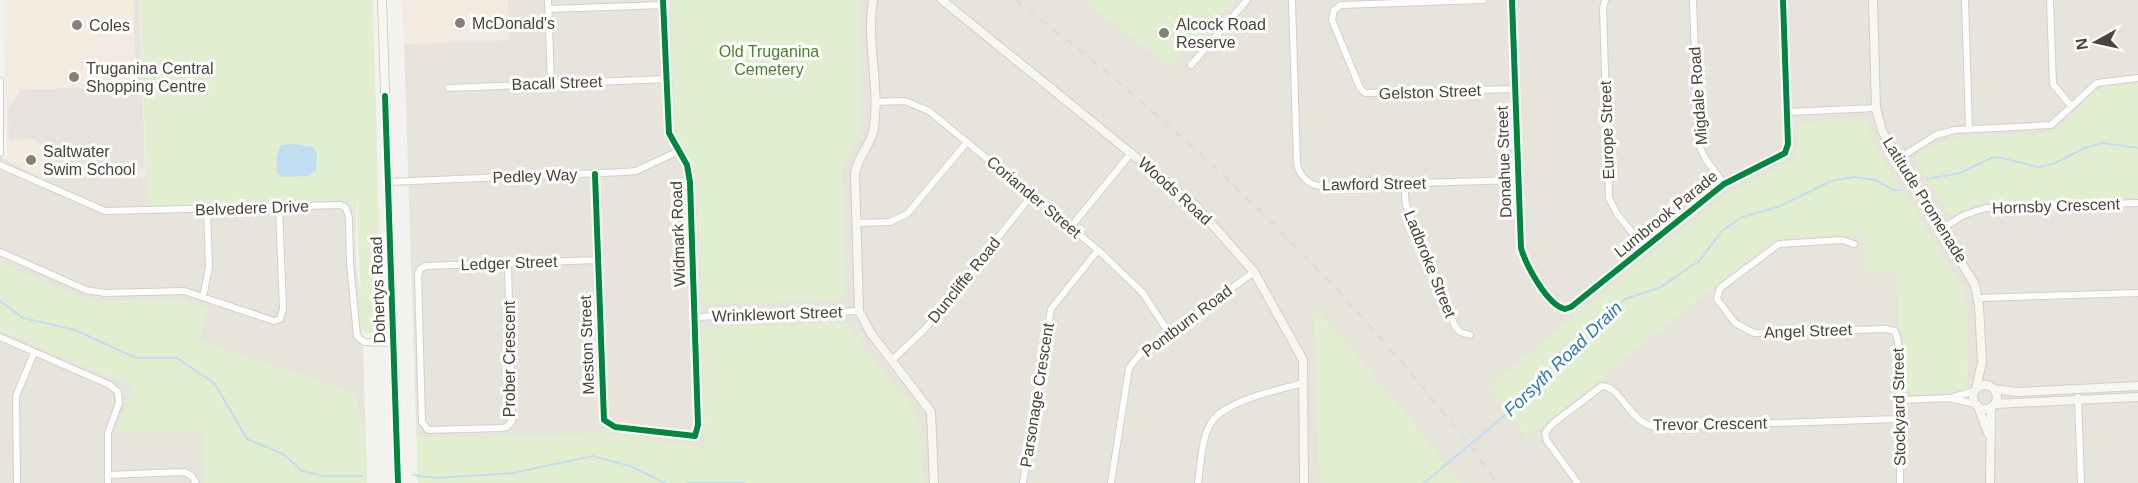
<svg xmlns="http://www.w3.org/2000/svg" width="2138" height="483" viewBox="0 0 2138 483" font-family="Arial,sans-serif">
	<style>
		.residential { fill: #e7e4dc }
		.commercial { fill: #f3ebdf }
		.green { fill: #e1eecf }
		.parking { fill: #e6e3df }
		.water { fill: #c0ddf1 }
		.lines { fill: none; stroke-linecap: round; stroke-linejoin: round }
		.stream { stroke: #c0ddf1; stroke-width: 2 }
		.street-casing { stroke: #d2d0cb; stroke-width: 8 }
		.secondary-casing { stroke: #d3cfc5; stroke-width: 10 }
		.street { stroke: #fdfdfc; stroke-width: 6 }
		.secondary { stroke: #f7f6f1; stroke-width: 8 }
		.rail { stroke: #dbdbda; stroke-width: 2; stroke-dasharray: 8 8; stroke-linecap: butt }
		.cycleway-casing { stroke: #fff; stroke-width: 10 }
		.cycleway { stroke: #00873e; stroke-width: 6 }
		.poi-dot { fill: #868178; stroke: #fff; stroke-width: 2 }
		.labels { text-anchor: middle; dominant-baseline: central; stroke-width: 6; stroke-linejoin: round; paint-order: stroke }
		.poi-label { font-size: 16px; fill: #4b4439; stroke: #fff; text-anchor: start }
		.park-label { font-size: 16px; fill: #4a7f2a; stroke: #fff }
		.street-label { font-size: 16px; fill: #4b4439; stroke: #fff }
		.water-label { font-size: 18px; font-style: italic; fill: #2e7ab2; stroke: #fff }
	</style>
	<rect width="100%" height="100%" fill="#f4f2ee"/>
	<path class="residential" d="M508 0H2138V483H418L404 44 509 40Z
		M57 153 112 178 148 177 149 204 356 196V265L362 303 367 483H0V157L46 177Z"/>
	<path class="commercial" d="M4 0H140L148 177 112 178 57 154 45 181 7 160Z
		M402 0H508L509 40 404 44Z"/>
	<path class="green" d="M140 0H373L382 333H364L363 323V332L360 330 352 207 340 198H354L356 267 361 297 356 196 337 197 338 201 288 203 287 199H284V203L214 206V201L212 205 142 207 141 204 148 203Z
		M671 0H860L862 121C860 139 847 150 842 167L846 296 842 300 705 305 701 301 696 171C691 155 679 145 675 128Z
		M1082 0H1235L1170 67Z
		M2138 84V198L1982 203 1953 215 1948 213 1915 160 1916 155C1967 124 1997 141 2051 132 2072 124 2080 97 2100 88 2111 83 2126 85 2138 84Z
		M1865 119 1875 146 1962 286 1967 309 1968 390 1914 395 1906 391 1902 335 1898 327 1897 272H1865L1863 234 1788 237 1764 247 1527 438 1487 387 1725 195C1740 184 1789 168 1795 155 1801 144 1793 132 1800 122Z
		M0 263 89 300H179L208 308 199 344 202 341 356 393 366 443 367 483H204L202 431 116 434 132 386 0 331Z
		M1313 305 1395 400 1460 483H1319Z
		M846 323 915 412 920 427 923 482 945 483H418L417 437 603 433 705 448 702 331 706 327Z"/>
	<path class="parking" d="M134 0H139L145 169 139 170V177H112L59 154 32 139 9 140 8 110 21 90 136 86Z"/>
	<path class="water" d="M293 144 313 147 317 154 316 171 308 176 282 177 277 173C276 162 276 154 281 145Z"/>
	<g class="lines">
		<path class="stream" d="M1927 179 1960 173 1991 158 1998 157 2038 167 2053 164 2085 148 2102 143 2138 148
			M0 301 23 318 75 330 136 358H177L215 384 247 439 283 454 302 471 324 476H362
			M413 475 435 478 513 473 593 456 630 466 665 483
			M688 483H745
			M1424 483 1516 406 1544 379 1555 362 1574 351 1625 299 1659 288 1699 261 1722 231 1742 217 1778 207 1831 181 1855 177 1875 180 1894 190H1902"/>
		<g class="street-casing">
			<path id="street" d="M548 0 551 83
				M1292 0 1297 164C1299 175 1309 185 1319 186L1518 180
				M1483 0 1341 5 1334 10 1332 20 1360 88 1365 93 1515 89
				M1512 0 1521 248C1526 265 1547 305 1565 309L1571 307 1724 184 1785 153 1788 144 1783 0
				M1605 0 1603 9 1609 198 1617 214 1645 248
				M1693 0 1698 143 1705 158 1724 184
				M1965 0 1969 129
				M2050 0 2053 84 2071 106
				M548 9 664 5
				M1191 65 1247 0
				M0 81V153
				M448 88 666 79
				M875 102 905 101 929 111 1098 250 1142 292 1169 333
				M1787 112 1876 108
				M1898 159 1936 135 1955 130 2051 125 2097 83 2138 78
				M0 165 105 211 341 205 346 208 349 218 350 263 357 336 364 342 393 343
				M595 174 604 420 615 427 695 436 698 425 690 182 687 165 669 133 663 0
				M388 182 625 172 636 171 679 151
				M1404 184 1406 205 1455 326 1460 332 1470 335
				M856 223 890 222 907 214 967 142
				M1070 228 1132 152
				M1943 228 1964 215 1986 208 2138 203
				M1854 244 1842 240 1779 244 1720 288 1717 299 1735 323 1754 333 1885 329 1895 331 1898 341 1900 387V483
				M0 252 86 290 105 293 184 291 274 321 280 319 283 309 279 207
				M508 264 512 421 507 427 501 428 428 430 422 422 418 275 420 269 426 266 598 260
				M203 297 209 267 207 210
				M1979 298 2138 293
				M694 317 859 311
				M0 337 110 385 118 392 119 403 108 433V483
				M892 360 925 329 1031 196
				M2078 397 2081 483
				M1950 398 1975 391
				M1900 400 1949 398 1976 404
				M108 475 184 472 192 476 196 483
				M17 483 16 396 34 353
				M1023 483 1051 309 1098 250
				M1111 483 1129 368 1141 353 1254 272
				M1198 483C1201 464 1201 436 1213 420 1228 400 1279 390 1303 383
				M1578 483 1547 441 1545 433 1552 424 1602 386C1622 387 1629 422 1654 427L1898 419"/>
		</g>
		<g class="secondary-casing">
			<path id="secondary" d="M382 0 398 483
				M873 0C866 42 880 85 874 127 872 145 856 157 855 175L859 311 870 332 931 412 934 483
				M942 0 1196 206 1254 272 1303 360 1304 483
				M1873 0 1876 108 1882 131 1975 285 1979 306 1982 362 1976 389
				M1973 397a12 12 0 1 1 24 0a12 12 0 1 1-24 0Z
				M1994 389 2018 392 2138 386
				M1995 404 2138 397
				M1978 406 1988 433
				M1990 483 1991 407"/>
		</g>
		<use href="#street" class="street"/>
		<use href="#secondary" class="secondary"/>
		<path class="rail" d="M1015 0C1198 138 1361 299 1498 483"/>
		<g class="cycleway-casing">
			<path id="cycleway" d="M1512 0 1521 248C1526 265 1547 305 1565 309L1571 307 1724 184 1785 153 1788 144 1783 0
				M385 96 398 483
				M595 174 604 420 615 427 695 436 698 425 690 182 687 165 669 133 663 0"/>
		</g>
		<use href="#cycleway" class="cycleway"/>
	</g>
	<g class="poi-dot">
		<circle cx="460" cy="23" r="6"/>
		<circle cx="77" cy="25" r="6"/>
		<circle cx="1164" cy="33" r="6"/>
		<circle cx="74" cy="77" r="6"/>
		<circle cx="31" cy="160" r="6"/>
	</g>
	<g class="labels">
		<g class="poi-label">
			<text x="472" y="23">McDonald's</text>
			<text x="1176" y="24">Alcock Road<tspan x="1176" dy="18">Reserve</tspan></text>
			<text x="89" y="25">Coles</text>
			<text x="86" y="68">Truganina Central<tspan x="86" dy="18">Shopping Centre</tspan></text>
			<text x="43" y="151">Saltwater<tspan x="43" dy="18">Swim School</tspan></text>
		</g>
		<g class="park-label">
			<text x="769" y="51">Old Truganina<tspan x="769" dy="18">Cemetery</tspan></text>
		</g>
		<g class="street-label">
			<text transform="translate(557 83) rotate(-2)">Bacall Street</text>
			<text transform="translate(1430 92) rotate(-2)">Gelston Street</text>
			<text transform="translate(1698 96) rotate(-94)">Migdale Road</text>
			<text transform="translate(1607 130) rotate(-92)">Europe Street</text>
			<text transform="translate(1504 162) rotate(-92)">Donahue Street</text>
			<text transform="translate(535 176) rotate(-2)">Pedley Way</text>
			<text transform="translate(1374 184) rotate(-1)">Lawford Street</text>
			<text transform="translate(1175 191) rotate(42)">Woods Road</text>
			<text transform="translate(1034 197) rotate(40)">Coriander Street</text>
			<text transform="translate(1925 200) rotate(58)">Latitude Promenade</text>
			<text transform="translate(2056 206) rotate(-2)">Hornsby Crescent</text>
			<text transform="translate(252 208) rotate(-2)">Belvedere Drive</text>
			<text transform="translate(1666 214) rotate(-39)">Lumbrook Parade</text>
			<text transform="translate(678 234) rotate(-92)">Widmark Road</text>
			<text transform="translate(509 263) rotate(-2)">Ledger Street</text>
			<text transform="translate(1430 264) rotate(68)">Ladbroke Street</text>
			<text transform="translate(964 280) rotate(-51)">Duncliffe Road</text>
			<text transform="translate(378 290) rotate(-92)">Dohertys Road</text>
			<text transform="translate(777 314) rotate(-2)">Wrinklewort Street</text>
			<text transform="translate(1187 321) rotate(-37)">Pontburn Road</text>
			<text transform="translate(1808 331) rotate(-2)">Angel Street</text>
			<text transform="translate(587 345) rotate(-92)">Meston Street</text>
			<text transform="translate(509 359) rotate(-90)">Prober Crescent</text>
			<text transform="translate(1037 395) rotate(-81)">Parsonage Crescent</text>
			<text transform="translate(1899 407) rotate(-91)">Stockyard Street</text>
			<text transform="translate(1710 424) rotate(-1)">Trevor Crescent</text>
		</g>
		<g class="water-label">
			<text transform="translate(1563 359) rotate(-44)">Forsyth Road Drain</text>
		</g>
	</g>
	<g transform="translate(2096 42) rotate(262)" stroke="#ffffff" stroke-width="4.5" paint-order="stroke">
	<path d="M0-4.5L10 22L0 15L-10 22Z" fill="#4b4439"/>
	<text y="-9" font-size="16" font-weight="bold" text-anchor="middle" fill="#4b4439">N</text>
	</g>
</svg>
